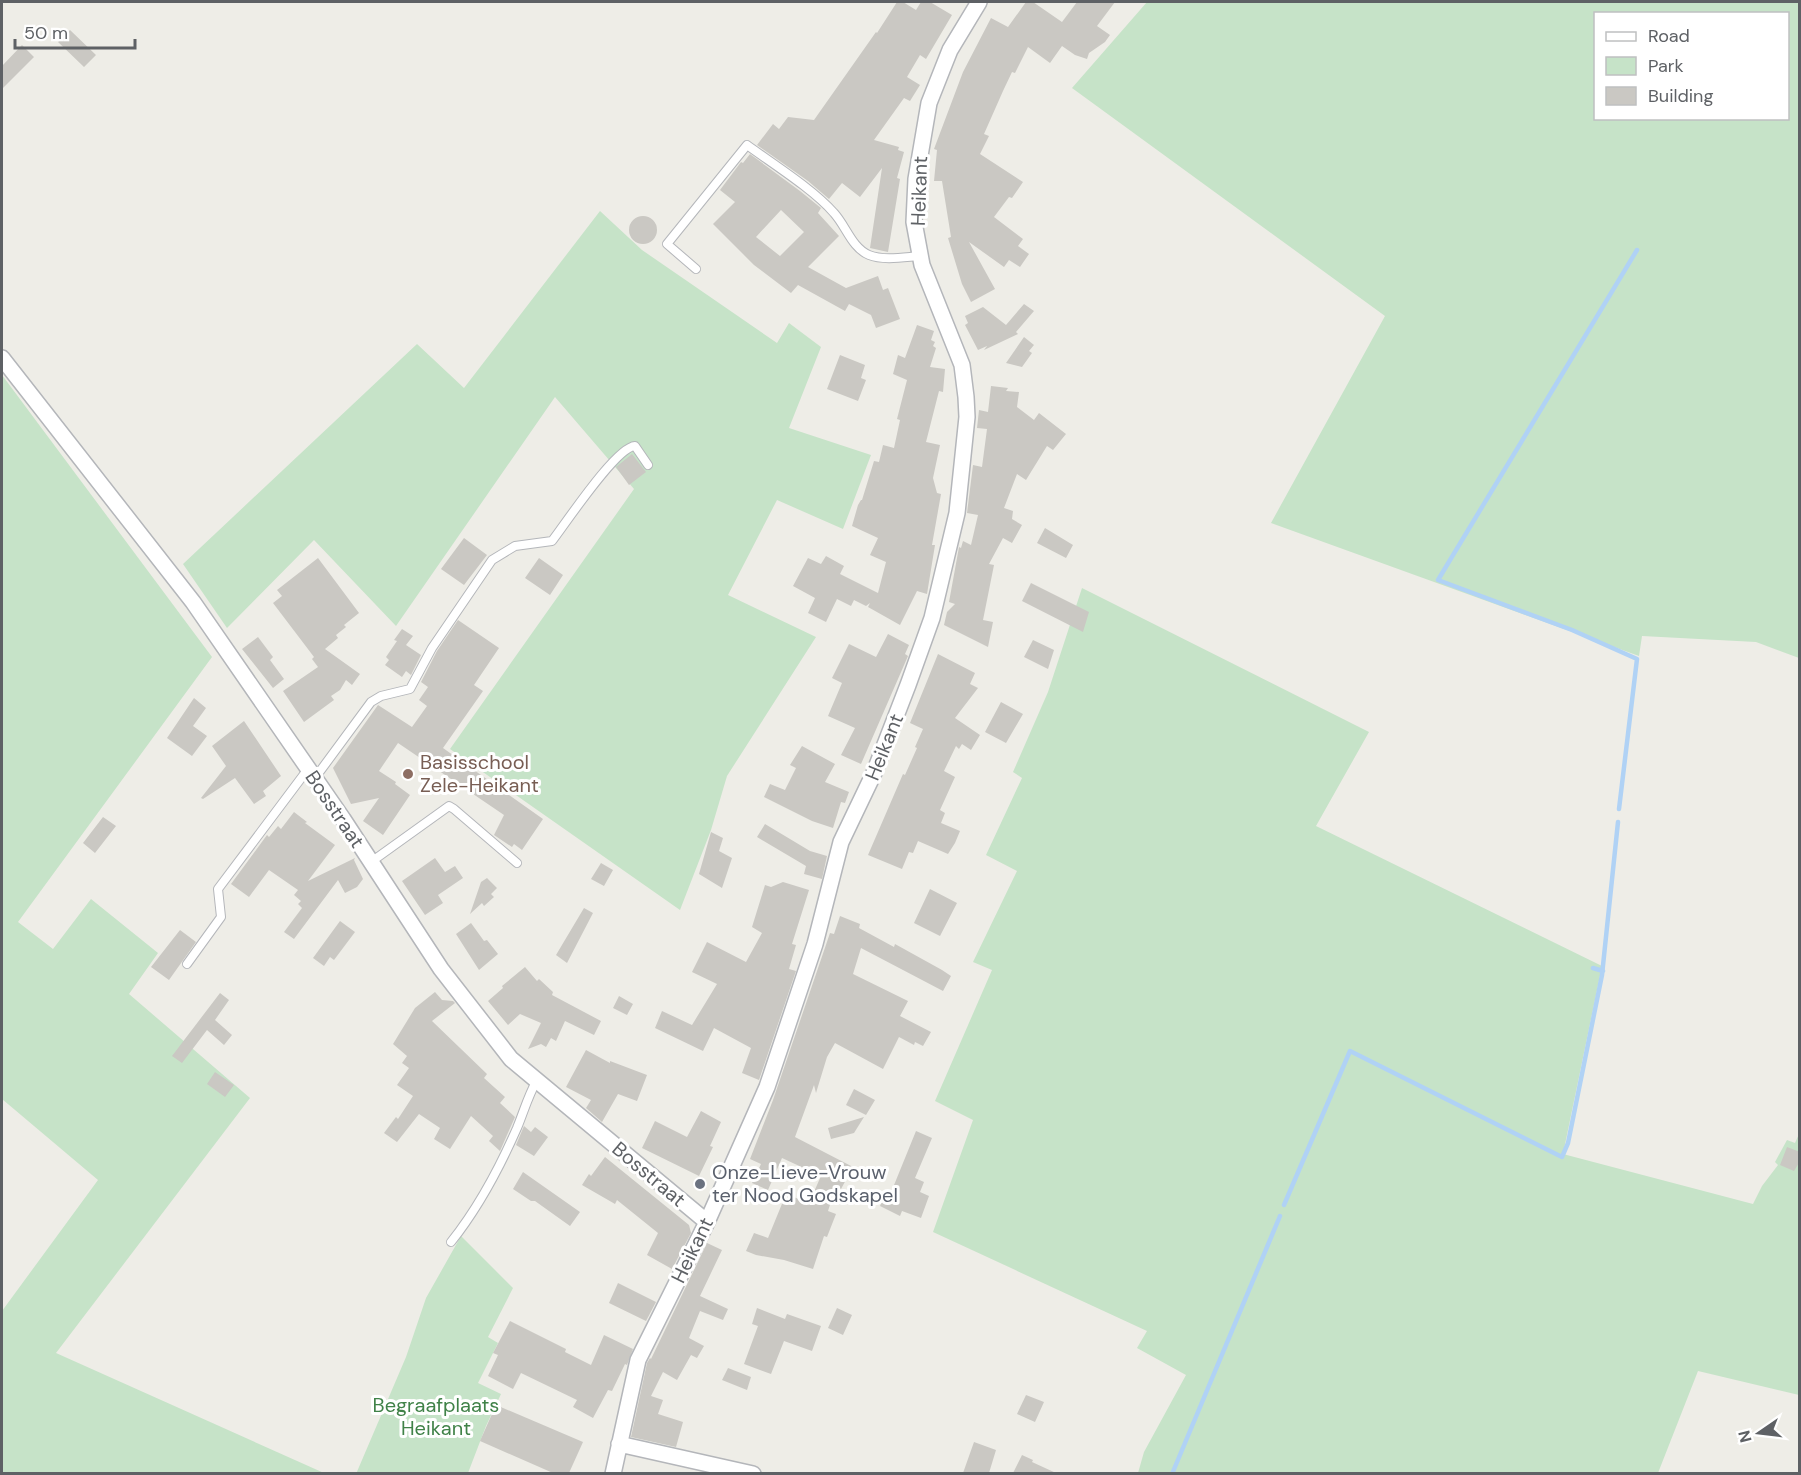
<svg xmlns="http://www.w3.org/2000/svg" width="1801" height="1475" viewBox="0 0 1801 1475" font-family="'DM Sans',sans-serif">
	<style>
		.green { fill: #c6e3c8; fill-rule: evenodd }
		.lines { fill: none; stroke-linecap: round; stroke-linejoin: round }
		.stream { stroke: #b0d2f5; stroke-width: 4.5 }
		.building { fill: #cac8c3; fill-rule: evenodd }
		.lane-casing { stroke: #b4b6ba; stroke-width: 10 }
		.street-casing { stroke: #b4b6ba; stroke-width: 18 }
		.lane { stroke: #fff; stroke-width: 8 }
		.street { stroke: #fff; stroke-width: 15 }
		.education-dot { fill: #8d6e63; stroke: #fff; stroke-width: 2 }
		.worship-dot { fill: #6b7280; stroke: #fff; stroke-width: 2 }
		.labels { text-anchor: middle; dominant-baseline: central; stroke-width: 6; stroke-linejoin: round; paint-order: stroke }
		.street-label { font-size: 20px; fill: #5e6165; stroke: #fff }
		.education-label { font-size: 20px; fill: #785e54; stroke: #fff; text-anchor: start }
		.worship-label { font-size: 20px; fill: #5b616d; stroke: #fff; text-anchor: start }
		.park-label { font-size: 20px; fill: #408248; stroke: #fff }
	</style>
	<rect width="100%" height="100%" fill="#eeede7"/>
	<path class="green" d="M1147 2H1799V658L1756 642 1642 636 1639 656 1271 523 1385 316 1072 88ZM1596 14H1788V118H1596Z
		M600 211 642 250 777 343 789 323 821 347 789 428 871 455 843 529 777 500 728 595 816 637 727 776 711 830 680 910 450 749 634 489 555 397 396 626 314 540 227 628 183 564 417 344 464 388Z
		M2 375 212 657 18 922 53 949 91 899 158 953 129 994 250 1098 56 1353 324 1473H2V1311L98 1180 2 1099Z
		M1082 588 1369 732 1316 826 1602 966 1563 1154 1753 1204 1762 1186 1778 1165 1775 1162 1787 1140 1795 1143 1799 1134V1395L1698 1371 1658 1473H1138L1144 1452 1186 1375 1137 1348 1147 1331 933 1232 973 1120 935 1101 992 970 973 962 1017 871 986 855 1022 778 1013 772 1048 692Z
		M461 1236 513 1288 488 1337 498 1343 478 1383 501 1394 486 1426 468 1473 356 1474 406 1357 426 1298Z"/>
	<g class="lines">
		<path class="stream" d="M1619 809 1637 659 1572 630 1438 580 1637 250
			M1593 968 1603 971
			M1284 1205 1350 1051 1562 1157 1568 1143 1602 975 1618 822
			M1172 1474 1280 1216"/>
	</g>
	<path class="building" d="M897 2H903L916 10 921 2H930L952 15 926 59 920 55 907 77 920 85 910 101 904 98 874 140 899 147 898 150 904 152 897 178 900 179 888 252 870 248 882 168 860 197 842 183 829 199 808 181 757 145 773 124 779 129 788 117 814 120 876 32 877 33Z
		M1026 2H1033L1062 22 1077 2H1115L1097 26 1110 35 1105 42 1089 53 1087 59 1075 55 1062 46 1050 63 1028 47 1015 73 1012 72 1003 91 984 134 989 136 980 154 1023 182 1012 198 1009 197 994 217 1023 239 1018 246 1029 254 1020 267 1009 260 1004 267 969 242 995 289 971 302 962 284 948 238 951 237 942 181H934L937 150 934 149 963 72 991 18 1008 27Z
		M70 30 96 55 84 67 58 42Z
		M22 45 34 57 2 89V66Z
		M750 154 800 191 821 208 818 213 839 236 808 267 846 288 878 276 883 290 888 288 900 319 876 328 871 315 849 304 845 311 798 285 791 293 754 265 713 224 735 202 720 190 741 162 743 163ZM781 210 804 232 780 256 756 237Z
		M629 230a14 14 0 1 1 28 0a14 14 0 1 1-28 0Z
		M1024 304 1034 311 1016 332 1018 334 984 350 987 346 978 350 965 325 968 323 965 316 983 307 1006 325Z
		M917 325 934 331 931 340 935 342 933 346 936 348 930 367 945 369 943 392 939 391 926 442 940 445 933 478 937 493 941 494 932 545H935L927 594 917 591 900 625 868 607 870 603 866 606 854 600 851 606 837 599 826 622 808 613 815 598 793 586 808 558 821 564 826 556 844 566 840 574 878 593 886 562 870 555 878 538 852 526 858 505 861 500H862L874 461 879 462 883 445 894 448 900 420 897 419 907 380 893 374 898 355 905 358Z
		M1024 337 1034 345 1029 351 1032 353 1022 367 1006 363Z
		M840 355 865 365 861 378 866 380 858 401 827 389Z
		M991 386 1008 388 1006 391 1019 392 1017 407 1034 420 1039 413 1066 434 1053 450 1047 446 1026 480 1017 474 1004 508 1013 511 1012 519 1022 525 1012 543 1003 538 989 564 994 565 983 620 993 622 988 647 944 625 947 612 955 604 949 602 959 547 961 548 963 541 971 545 978 515 967 513 973 465 982 467 987 429 977 428 979 410 988 412Z
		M632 454 646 472 629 485 616 467Z
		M1045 528 1073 545 1066 558 1037 543Z
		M464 538 487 555 464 585 441 569Z
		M318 558 359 613 344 625 346 627 336 635 338 638 325 649 360 674 352 685 346 680 340 690 331 696 334 700 304 722 283 691 318 667 312 659 314 657 273 603 282 596 277 590Z
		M539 558 563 575 550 595 525 578Z
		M1031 583 1089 612 1083 632 1022 601Z
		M458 620 499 648 474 685 483 691 443 748 543 819 522 850 514 844 512 847 494 835 504 815 398 743 379 771 396 782 395 784 410 795 383 835 363 821 379 798 351 804 333 768 378 705 412 727 427 706 419 700 428 687 421 682 437 651Z
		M402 629 413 636 406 645 421 655 411 675 406 671 402 677 385 665 389 660 386 657 397 641 394 640Z
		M888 634 909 645 905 654 908 656 861 764 841 755 855 728 828 716 842 683 832 678 849 644 876 657Z
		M258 637 273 657 270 660 284 679 273 688 242 649Z
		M1033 640 1054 650 1048 669 1024 657Z
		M938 654 975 673 970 684 978 688 955 718 980 735 971 750 962 744 959 749 956 746 944 771 955 777 940 810 945 813 941 823 960 831 955 843 948 854 918 841 913 853 909 852 902 869 868 855 903 774 905 775 917 748 915 747 923 729 910 723Z
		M194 698 206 708 193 726 207 736 192 756 167 738Z
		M1001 702 1023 714 1006 743 985 732Z
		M244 721 281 776 263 791 266 796 254 804 235 778 203 799 201 798 226 766 212 746Z
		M802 746 835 764 825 782 849 792 845 803 841 802 833 828 812 821 764 797 770 784 785 790 796 768 790 765Z
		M294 812 307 822 305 823 335 845 308 881 355 858 354 860 363 879 357 887 345 893 338 880 294 939 284 932 302 908 298 904 301 901 294 895 298 890 269 870 249 897 231 884 267 835 269 837 278 826 281 829Z
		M103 817 116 826 95 853 83 843Z
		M765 824 810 851 827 856 822 879 804 874 806 866 757 837Z
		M711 832 723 838 719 851 732 858 722 888 699 874Z
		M435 858 445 872 455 866 463 878 438 895 443 903 425 915 402 881Z
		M601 863 613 870 604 886 591 879Z
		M487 878 497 888 491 894 494 897 484 906 482 903 470 914 481 882Z
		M783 882 809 890 792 944 796 945 789 969 796 971 759 1080 742 1073 751 1048 714 1028 703 1051 655 1028 662 1011 692 1025 717 984 692 972 707 942 746 962 762 933 752 927 765 885 771 887Z
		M930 889 957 903 940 936 914 923Z
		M584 908 593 913 567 963 556 955Z
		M840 916 860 924 859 928 894 947 895 944 942 970 951 976 943 991 861 948 853 974 908 1001 900 1016 931 1032 923 1046 915 1042 914 1045 899 1037 883 1069 835 1043 827 1057 816 1093 814 1085 795 1137 853 1167 841 1189 836 1186 828 1211 836 1214 827 1237 824 1236 813 1269 784 1260 756 1255 746 1251 754 1233 768 1238 786 1194 809 1203 821 1176 782 1158 768 1190 752 1183 761 1164 750 1159 773 1100 830 933 834 934Z
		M340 921 355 932 334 960 330 957 324 966 313 958Z
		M471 923 484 941 487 940 498 954 479 970 456 934Z
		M180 930 196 942 169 980 151 967Z
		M525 967 537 981 539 979 553 992 552 995 601 1021 594 1035 565 1021 556 1041 551 1038 546 1047 541 1044 528 1049 541 1023 520 1014 508 1025 488 1001 503 988 502 986Z
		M435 992 442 1000 453 1001 455 1003 432 1021 487 1074 484 1078 505 1097 500 1103 515 1117 500 1151 489 1141 493 1136 471 1116 450 1149 434 1139 440 1128 419 1114 397 1142 384 1133 396 1117 398 1119 413 1096 397 1085 409 1068 402 1063 407 1056 393 1044 415 1008Z
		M220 993 229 1000 215 1020 232 1035 224 1045 207 1030 182 1063 172 1056Z
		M619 996 633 1004 627 1015 613 1008Z
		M586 1050 610 1063V1061L647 1075 637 1101 618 1094 602 1122 586 1108 591 1100 566 1087Z
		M215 1072 234 1085 225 1097 207 1084Z
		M854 1089 875 1100 866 1115 846 1105Z
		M701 1111 721 1122 710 1146 713 1147 699 1176 642 1148 655 1121 687 1137Z
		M864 1117 854 1133 831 1139 828 1128Z
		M524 1126 531 1132 535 1127 548 1137 534 1156 516 1145Z
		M916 1131 932 1138 915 1178 924 1182 920 1192 929 1196 921 1218 902 1211 900 1216 880 1206 887 1189 892 1190Z
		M1787 1147 1800 1152V1161L1794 1171 1780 1165Z
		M605 1157 689 1225 691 1233 672 1269 647 1255 658 1233 617 1200 615 1204 582 1185 589 1174 591 1176Z
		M523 1172 580 1212 570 1226 535 1201H531L513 1189Z
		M707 1243 722 1250 700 1296 728 1309 723 1320 700 1311 689 1338 704 1346 697 1358 691 1355 677 1380 663 1372 651 1396 663 1400 658 1414 683 1422 676 1447 631 1437 647 1363 650 1358 651 1359Z
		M618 1283 656 1302 646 1321 609 1303Z
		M757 1308 785 1319 787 1314 821 1326 812 1351 784 1341 771 1374 744 1364 758 1326 752 1324Z
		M837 1308 852 1315 843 1335 828 1328Z
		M510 1321 566 1349 565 1352 591 1365 604 1335 633 1349 627 1365 625 1364 612 1391 608 1390 593 1418 573 1407 577 1400 521 1373 513 1389 488 1376 498 1355 493 1353Z
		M728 1368 751 1377 747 1390 722 1380Z
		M1026 1395 1044 1402 1035 1422 1017 1414Z
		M496 1405 583 1442 569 1473H553L480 1441Z
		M974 1442 996 1450 989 1473H963Z
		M1022 1455 1033 1460 1032 1462 1056 1473H1013Z"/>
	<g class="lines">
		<g class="lane-casing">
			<path id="lane" d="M696 269 667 244 747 145C773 164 813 189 834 213 846 226 852 248 869 255 884 261 905 257 920 256
				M315 778 371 702 381 696 410 689 432 648 492 560 515 546 552 541C566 523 616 447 635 446L648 465
				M371 862 449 806 454 809 517 863
				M187 964 221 917 218 889 308 769
				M451 1242C479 1207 499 1169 517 1128 524 1111 528 1096 537 1080"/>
		</g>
		<g class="street-casing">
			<path id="street" d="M2 358 193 602 343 819 441 969 511 1059 707 1222
				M619 1444 753 1474
				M613 1474 638 1360 707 1222 767 1087 815 944 841 842 874 773 908 685 932 618 957 513 967 417 966 397 962 365 922 265 914 222 916 179 929 103 950 50 979 2"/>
		</g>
		<use href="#lane" class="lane"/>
		<use href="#street" class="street"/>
	</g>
	<circle class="education-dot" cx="408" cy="774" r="6"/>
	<circle class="worship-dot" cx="700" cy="1184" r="6"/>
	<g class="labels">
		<g class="street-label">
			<text transform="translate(919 191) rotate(-88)">Heikant</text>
			<text transform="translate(884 747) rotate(-68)">Heikant</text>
			<text transform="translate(335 809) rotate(56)">Bosstraat</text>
			<text transform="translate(649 1174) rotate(40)">Bosstraat</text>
			<text transform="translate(692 1250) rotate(-64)">Heikant</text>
		</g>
		<g class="education-label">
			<text x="420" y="762">Basisschool<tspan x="420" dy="23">Zele-Heikant</tspan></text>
		</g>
		<g class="worship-label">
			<text x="712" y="1172">Onze-Lieve-Vrouw<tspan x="712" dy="23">ter Nood Godskapel</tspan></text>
		</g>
		<g class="park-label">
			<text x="436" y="1405">Begraafplaats<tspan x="436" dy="23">Heikant</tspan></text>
		</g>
	</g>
	<rect width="1801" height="1475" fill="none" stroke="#5e6165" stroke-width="6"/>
	<rect x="1594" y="12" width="195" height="108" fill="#ffffff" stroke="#bfc0c1" stroke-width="1.5"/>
	<rect x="1606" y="32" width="30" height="9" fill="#ffffff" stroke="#bfc0c1" stroke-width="1.5"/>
	<text x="1648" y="42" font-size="18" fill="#5e6165">Road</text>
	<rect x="1606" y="57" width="30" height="18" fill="#c6e3c8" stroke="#bfc0c1" stroke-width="1.5"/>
	<text x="1648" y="72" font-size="18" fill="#5e6165">Park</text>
	<rect x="1606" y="87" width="30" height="18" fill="#cac8c3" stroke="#bfc0c1" stroke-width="1.5"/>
	<text x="1648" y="102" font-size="18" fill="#5e6165">Building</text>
	<g transform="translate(1759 1433) rotate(256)" stroke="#ffffff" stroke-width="4.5" paint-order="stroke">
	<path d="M0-4.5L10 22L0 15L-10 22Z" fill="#5e6165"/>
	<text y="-9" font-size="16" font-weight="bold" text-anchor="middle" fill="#5e6165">N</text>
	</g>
	<path d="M15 39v9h120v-9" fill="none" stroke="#5e6165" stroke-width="3"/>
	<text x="24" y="39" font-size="18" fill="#5e6165" stroke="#ffffff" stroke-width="4.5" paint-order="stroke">50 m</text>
</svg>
